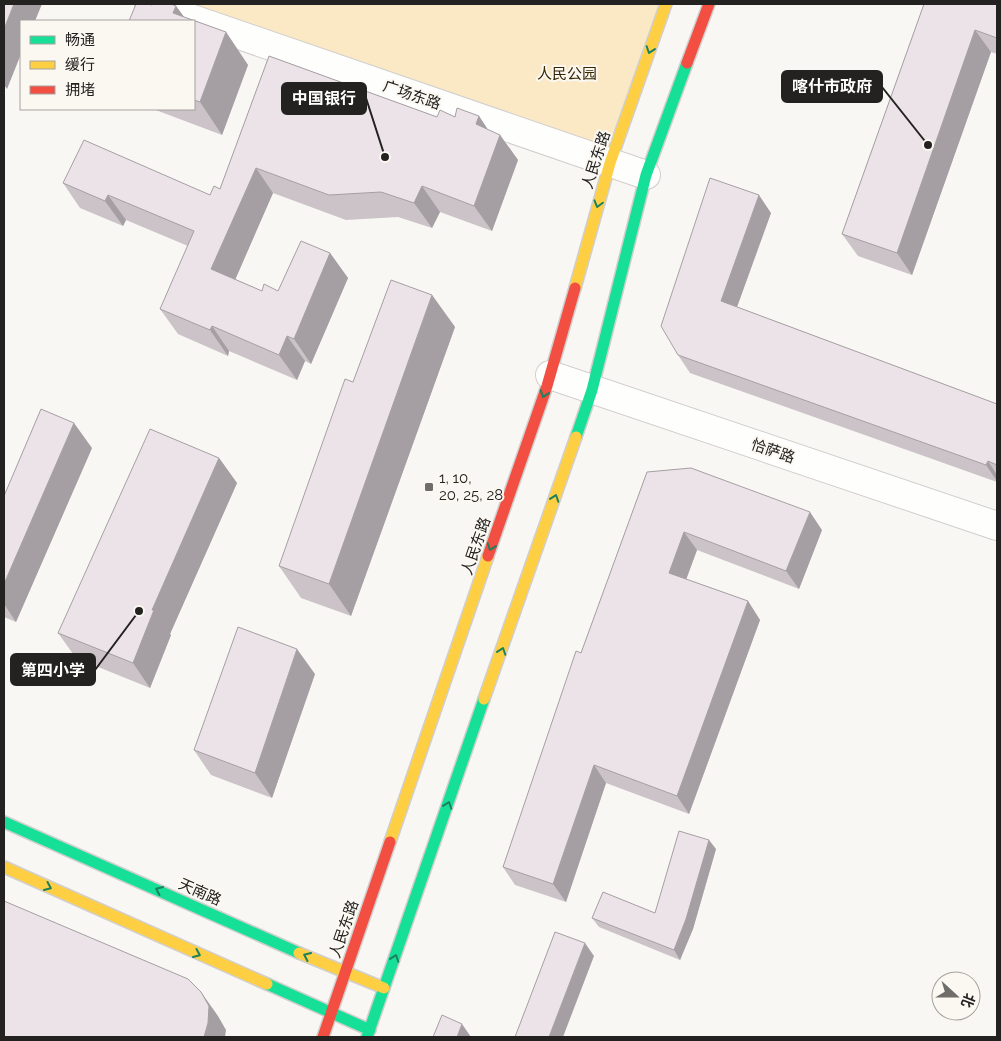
<svg xmlns="http://www.w3.org/2000/svg" width="1001" height="1041" viewBox="0 0 1001 1041" font-family="Raleway,'Noto Sans SC',sans-serif">
	<style>
		.green { fill: #fbe8c5 }
		.lines { fill: none; stroke-linecap: round; stroke-linejoin: round }
		.street-casing { stroke: #d1cfcd; stroke-width: 30 }
		.fast-casing { stroke: #d1cfcd; stroke-width: 14 }
		.slow-casing { stroke: #d1cfcd; stroke-width: 14 }
		.jam-casing { stroke: #d1cfcd; stroke-width: 14 }
		.street { stroke: #fefefd; stroke-width: 28 }
		.fast { stroke: #16e098; stroke-width: 11 }
		.slow { stroke: #ffcf43; stroke-width: 11 }
		.jam { stroke: #f24e42; stroke-width: 11 }
		.wall { fill: #cbc3c8 }
		.shaded-wall { fill: #a59fa3 }
		.building { fill: #ece3e9; stroke: #a59fa3 }
		.oneway { stroke: #1c815c }
		.poi-dot { fill: #6e6d6a; stroke: #fbf8f2; stroke-width: 2 }
		.labels { text-anchor: middle; dominant-baseline: central; stroke-width: 4; stroke-linejoin: round; paint-order: stroke }
		.park-label { font-size: 15px; fill: #382600; stroke: #fbf8f2 }
		.street-label { font-size: 15px; fill: #232220; stroke: #fbf8f2 }
		.poi-label { font-size: 15px; fill: #232220; stroke: #fbf8f2; text-anchor: start }
		.leader { fill: none; stroke: #232220; stroke-width: 2 }
		.callout-dot { fill: #232220; stroke: #fbf8f2; stroke-width: 2 }
		.callout { fill: #232220; stroke: #232220; stroke-width: 2 }
		.callout-label { font-size: 16px; text-anchor: middle; font-weight: bold; fill: #fff }
	</style>
	<rect width="100%" height="100%" fill="#f9f7f4"/>
	<path class="green" d="M149 4H666L610 163Z"/>
	<g class="lines">
		<g class="street-casing">
			<path id="street" d="M149 4 646 175
				M550 375 997 526"/>
		</g>
		<g class="fast-casing">
			<path id="fast" d="M576 437 592 390 646 175 687 63
				M4 822 299 953
				M267 984 370 1030
				M367 1037 484 699"/>
		</g>
		<g class="slow-casing">
			<path id="slow" d="M575 288 610 163 666 4
				M484 699 576 437
				M390 842 488 556
				M4 867 267 984
				M299 953 384 988"/>
		</g>
		<g class="jam-casing">
			<path id="jam" d="M687 63 709 4
				M488 556 547 386 575 288
				M323 1037 390 842"/>
		</g>
		<use href="#street" class="street"/>
		<use href="#fast" class="fast"/>
		<use href="#slow" class="slow"/>
		<use href="#jam" class="jam"/>
	</g>
	<path class="wall" d="M924 4H997V54L991 52 912 275 858 256 842 234Z
		M152 5 176 6 184 17 226 32 248 65 222 135 153 109H194V21Z
		M269 56 437 117 479 116 488 130 500 135 518 160 492 231 440 212 432 228 398 217 346 220 273 193 235 279 262 291H278L330 253 348 278 311 364 305 361 297 380 229 351 228 356 178 334 160 309 188 246 126 220 123 226 80 208 63 183 210 195 220 189Z
		M771 213 737 307 997 404V482L690 373 678 355Z
		M432 295 455 327 351 616 301 598 279 566 353 382Z
		M92 448 16 622 4 617V496Z
		M219 458 237 483 170 634 171 635 150 688 76 658 58 633Z
		M647 472 822 530 799 589 697 550 686 579 748 601 760 620 689 814 606 783 566 902 515 885 503 867Z
		M315 674 272 798 211 775 194 750Z
		M716 849 693 929 680 960 599 927 592 918 655 913Z"/>
	<path class="shaded-wall" d="M14 4H42L35 21H21V54L7 89 4 85V29Z
		M176 6 187 21 173 13Z
		M975 30 991 52 912 275 897 253Z
		M226 32 248 65 222 135 200 102Z
		M479 116 496 142 476 124Z
		M500 135 518 160 492 231 474 206Z
		M256 168 273 193 229 294 211 269Z
		M422 186 440 212 432 228 414 203Z
		M108 195 126 220 123 226 105 201Z
		M759 195 771 213 733 318 721 301Z
		M330 253 348 278 311 364 294 339Z
		M432 295 455 327 351 616 329 584Z
		M212 326 229 351 228 356 210 330Z
		M287 336 305 361 297 380 279 355Z
		M74 423 92 448 16 622 4 604V584Z
		M219 458 237 483 170 634 171 635 150 688 133 663 152 610Z
		M988 461 997 475V481L986 465Z
		M810 512 822 530 799 589 786 571Z
		M684 532 697 550 682 591 669 573Z
		M748 601 760 620 689 814 677 796Z
		M297 649 315 674 272 798 255 773Z
		M594 765 606 783 566 902 553 884Z
		M709 840 716 849 693 929 680 960 674 950Z
		M585 943 594 956 563 1037H549Z
		M201 992 218 1016 226 1030 225 1037H204Z
		M462 1024 471 1037H457Z"/>
	<path class="building" d="M4 4H14L4 29Z
		M136 4H149L152 5 153 4H171L176 6 173 13 226 32 200 102 194 100V21H129Z
		M924 4H997V38L975 30 897 253 842 234Z
		M269 56 437 117 440 110 455 117 457 108 479 116 476 124 500 135 474 206 422 186 414 203 381 192 329 195 256 168 211 269 262 291 264 284 278 291 301 241 330 253 294 339 287 336 279 355 212 326 210 330 160 309 194 231 108 195 105 201 63 183 84 140 210 195 214 186 220 189Z
		M710 178 759 195 721 301 997 404V465L988 461 986 465 678 355 661 326Z
		M391 280 432 295 329 584 279 566 345 379 353 382Z
		M41 409 74 423 4 584V496Z
		M150 429 219 458 152 610H154L133 663 58 633Z
		M691 468 810 512 786 571 684 532 669 573 748 601 677 796 594 765 553 884 503 867 576 651 581 653 647 472Z
		M238 627 297 649 255 773 194 750Z
		M679 831 709 840 686 919 674 950 592 918 603 892 655 913Z
		M4 901 188 979 201 992 209 1006 208 1023 204 1037H4Z
		M555 932 585 943 549 1037H515Z
		M442 1015 462 1024 457 1037H433Z"/>
	<defs><path id="oneway-chevron" d="M-2-3.5L2.5 0L-2 3.5" fill="none" stroke-width="1.6" stroke-linecap="round" stroke-linejoin="round" transform="scale(1.25)"/></defs>
	<g class="oneway">
		<use href="#oneway-chevron" transform="translate(650 50) rotate(109)"/>
		<use href="#oneway-chevron" transform="translate(598 204) rotate(106)"/>
		<use href="#oneway-chevron" transform="translate(544 394) rotate(109)"/>
		<use href="#oneway-chevron" transform="translate(555 498) rotate(-71)"/>
		<use href="#oneway-chevron" transform="translate(491 547) rotate(109)"/>
		<use href="#oneway-chevron" transform="translate(502 651) rotate(-71)"/>
		<use href="#oneway-chevron" transform="translate(448 805) rotate(-71)"/>
		<use href="#oneway-chevron" transform="translate(48 887) rotate(24)"/>
		<use href="#oneway-chevron" transform="translate(159 890) rotate(-156)"/>
		<use href="#oneway-chevron" transform="translate(197 954) rotate(24)"/>
		<use href="#oneway-chevron" transform="translate(307 956) rotate(-156)"/>
		<use href="#oneway-chevron" transform="translate(395 958) rotate(-71)"/>
	</g>
	<rect class="poi-dot" x="424" y="482" width="10" height="10" rx="2.5"/>
	<g class="labels">
		<g class="park-label">
			<text x="567" y="74">人民公园</text>
		</g>
		<g class="street-label">
			<text transform="translate(412 95) rotate(19)">广场东路</text>
			<text transform="translate(596 160) rotate(-72)">人民东路</text>
			<text transform="translate(773 451) rotate(19)">恰萨路</text>
			<text transform="translate(476 546) rotate(-71)">人民东路</text>
			<text transform="translate(200 892) rotate(24)">天南路</text>
			<text transform="translate(344 929) rotate(-71)">人民东路</text>
		</g>
		<g class="poi-label">
			<text x="439" y="478">1, 10,<tspan x="439" dy="17">20, 25, 28</tspan></text>
		</g>
	</g>
	<path class="leader" d="M928 145L882 87M385 157L366 98M139 611L95 670"/>
	<g class="callout-dot">
		<circle cx="928" cy="145" r="5"/>
		<circle cx="385" cy="157" r="5"/>
		<circle cx="139" cy="611" r="5"/>
	</g>
	<g class="callout">
		<rect x="782" y="71" width="100" height="31" rx="5"/>
		<rect x="282" y="83" width="84" height="31" rx="5"/>
		<rect x="11" y="654" width="84" height="31" rx="5"/>
	</g>
	<g class="callout-label">
		<text x="832" y="92">喀什市政府</text>
		<text x="324" y="104">中国银行</text>
		<text x="53" y="676">第四小学</text>
	</g>
	<rect width="1001" height="1041" fill="none" stroke="#232220" stroke-width="10"/>
	<rect x="20" y="20" width="175" height="90" fill="#fbf8f2" stroke="#a5a29e"/>
	<rect x="30" y="36" width="25" height="8" fill="#16e098" stroke="#a5a29e"/>
	<text x="65" y="45" font-size="15" fill="#232220">畅通</text>
	<rect x="30" y="61" width="25" height="8" fill="#ffcf43" stroke="#a5a29e"/>
	<text x="65" y="70" font-size="15" fill="#232220">缓行</text>
	<rect x="30" y="86" width="25" height="8" fill="#f24e42" stroke="#a5a29e"/>
	<text x="65" y="95" font-size="15" fill="#232220">拥堵</text>
	<g transform="translate(956 996) rotate(111)"><circle r="24" fill="#fbf8f2" stroke="#a5a29e"/>
	<path d="M0-4L9 19L0 12L-9 19Z" fill="#6e6d6a"/>
	<text y="-8" font-size="14" font-weight="bold" text-anchor="middle" fill="#232220">北</text>
	</g>
</svg>
